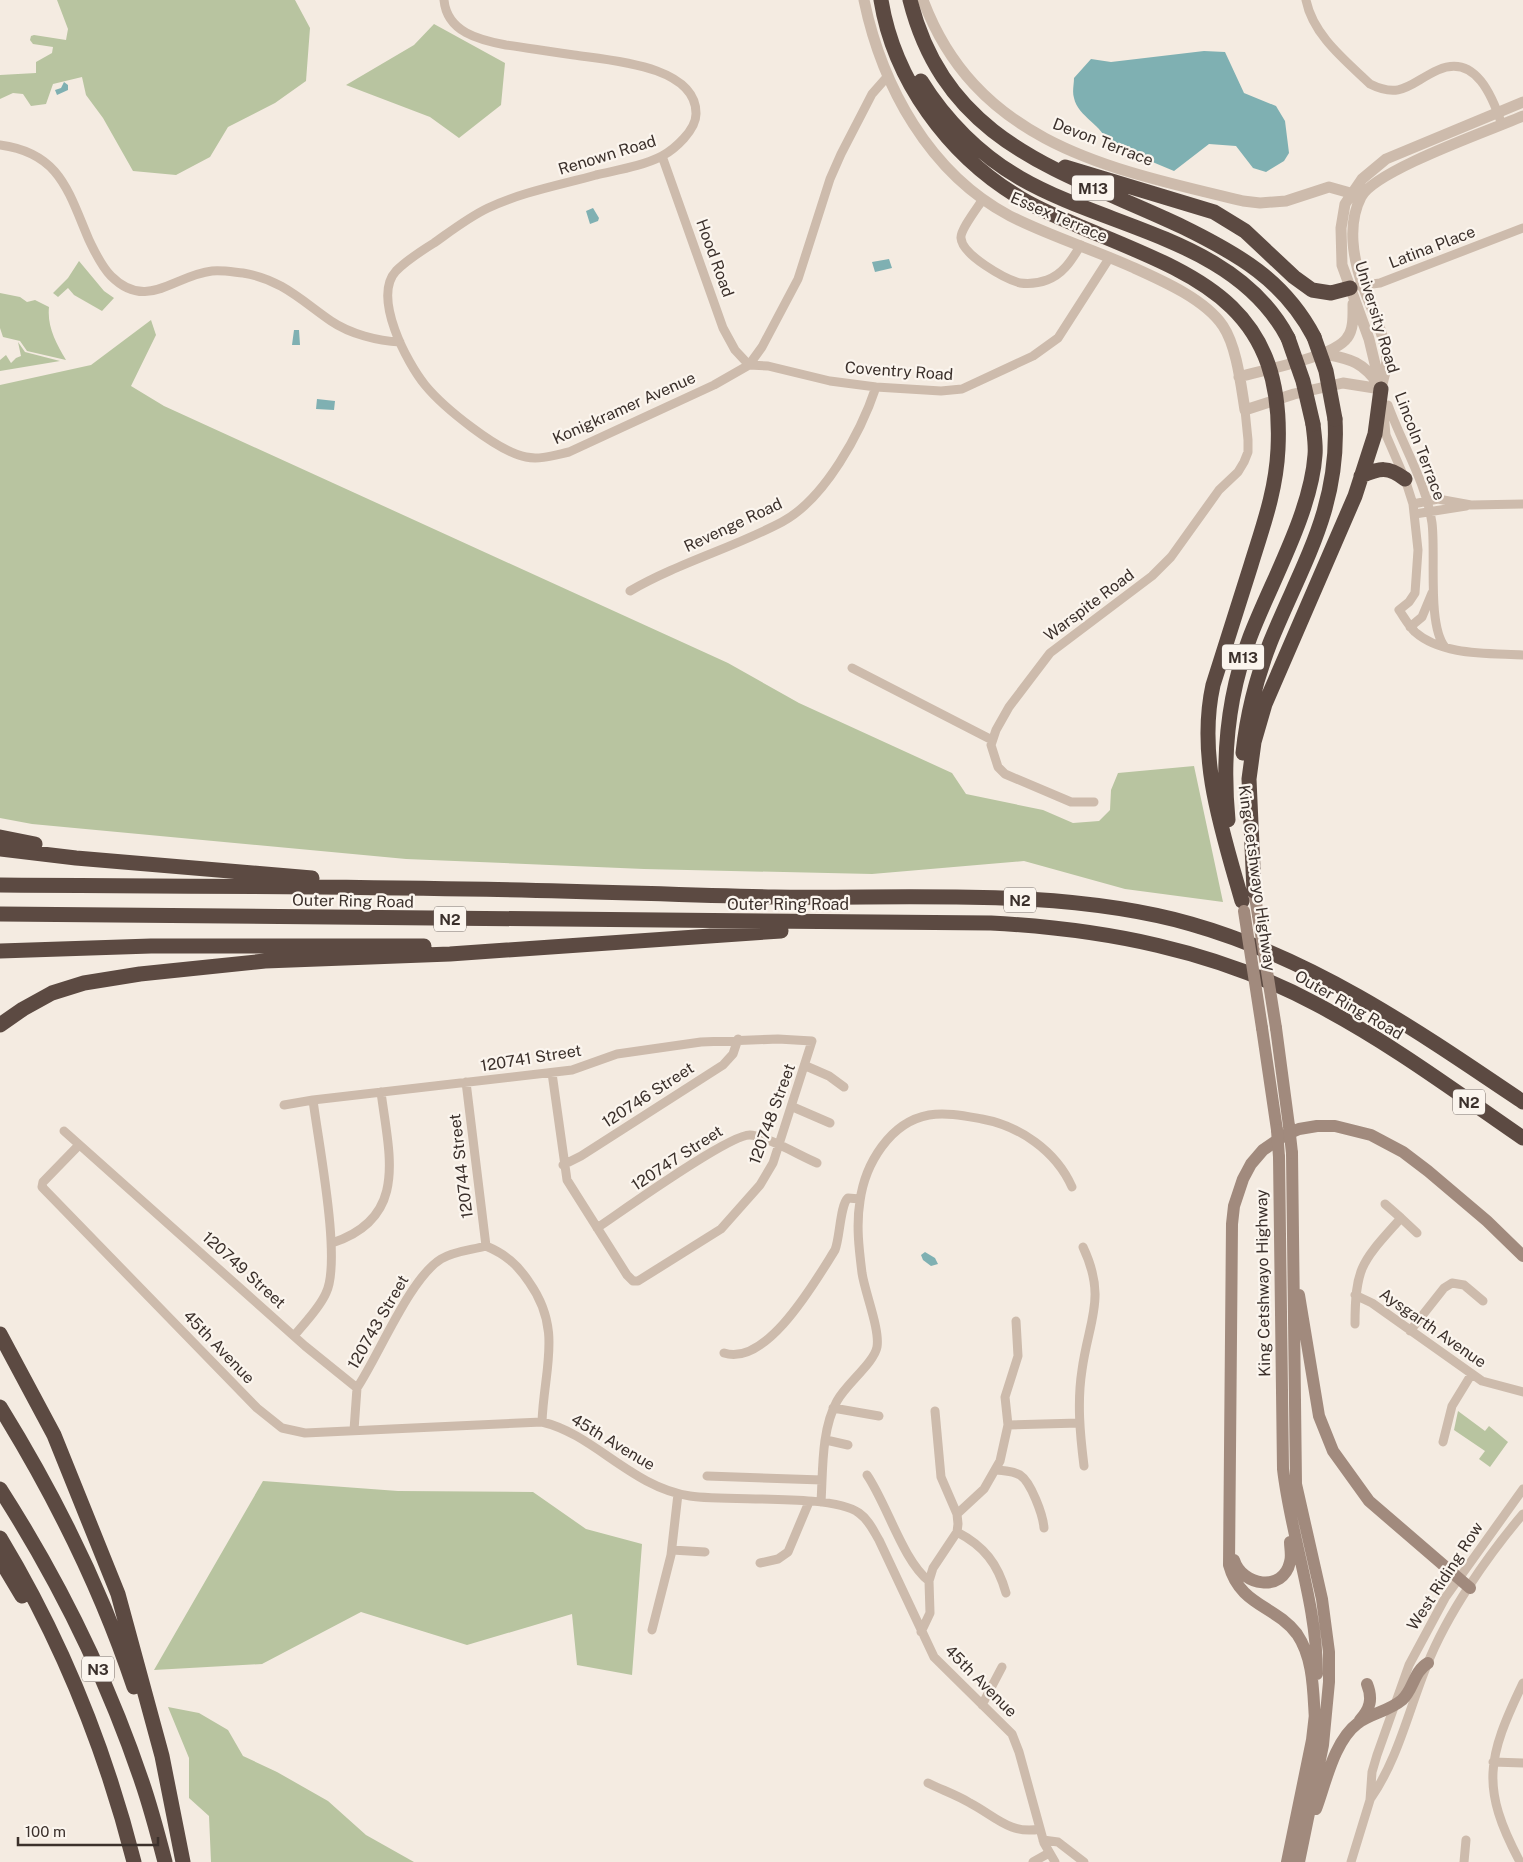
<svg xmlns="http://www.w3.org/2000/svg" width="1523" height="1862" viewBox="0 0 1523 1862" font-family="'Public Sans',sans-serif">
	<style>
		.green { fill: #b8c4a0 }
		.water { fill: #7fb0b2 }
		.lines { fill: none; stroke-linecap: round; stroke-linejoin: round }
		.minor { stroke: #cdbbac; stroke-width: 9 }
		.tertiary { stroke: #cdbbac; stroke-width: 11 }
		.secondary { stroke: #a18a7d; stroke-width: 12 }
		.motorway { stroke: #5c4a42; stroke-width: 15 }
		.secondary-bridge { stroke: #a18a7d; stroke-width: 12 }
		.motorway-bridge { stroke: #5c4a42; stroke-width: 15 }
		.labels { text-anchor: middle; dominant-baseline: central; stroke-width: 4.5; stroke-linejoin: round; paint-order: stroke }
		.shield { fill: #fbf5ee; stroke: #756b66; stroke-width: 1 }
		.shield-label { font-size: 15px; font-weight: bold; fill: #3b302b }
		.street-label { font-size: 16px; fill: #3b302b; stroke: #fbf5ee }
	</style>
	<rect width="100%" height="100%" fill="#f4ebe1"/>
	<path class="green" d="M57 0H295L310 28 306 81 275 103 228 127 210 157 176 175 133 171 103 118 86 95 82 77 53 84 46 104 31 106 23 94 13 93 0 99V75L36 73V62L52 53 53 47 33 44 30 40 31 36 34 35 66 40 68 29Z
		M434 24 505 63 501 105 459 138 430 117 346 85 414 45Z
		M79 261 104 291 114 298 102 311 74 295 68 288 58 297 53 293 68 278Z
		M0 293 20 297 27 302 35 300 49 307C47 327 56 343 66 360L27 351 20 341 3 337 0 328Z
		M151 320 156 335 131 386 164 406 728 663 799 703 952 773 966 794 1043 810 1073 823 1099 821 1110 810 1111 790 1118 773 1194 766 1223 902 1125 889 1024 861 872 874 644 869 406 859 32 824 0 818V385L91 365Z
		M18 342 25 352 60 361 0 371V360L6 355 11 363 16 358 21 356Z
		M1458 1411 1485 1431 1489 1426 1508 1442 1490 1467 1479 1459 1485 1451 1454 1430Z
		M263 1481 398 1491 533 1492 586 1529 642 1544 632 1675 577 1665 572 1614 467 1645 361 1612 262 1664 154 1670Z
		M168 1707 199 1713 228 1730 243 1756 277 1772 328 1801 366 1835 414 1862H211L209 1816 189 1798V1758Z"/>
	<path class="water" d="M1204 51 1225 52 1244 93 1276 106 1285 121 1289 153 1284 161 1266 172 1253 168 1236 146 1209 144 1174 171 1107 143C1104 126 1078 117 1074 98 1072 92 1074 84 1074 78L1091 59 1111 62Z
		M64 82 68 85V90L57 95 55 90 61 88Z
		M593 208 599 218 598 221 590 224 586 211Z
		M889 259 892 268 875 272 872 262Z
		M294 330H299L300 345H292Z
		M317 399 335 401 334 410 316 409Z
		M925 1252 935 1258 938 1264 931 1266 923 1260 921 1255Z"/>
	<g class="lines">
		<path class="minor" d="M444 0C447 32 479 40 506 45 528 48 551 52 574 55 608 60 697 65 696 114 696 130 675 149 662 156 643 166 617 170 596 175 560 185 522 192 488 208 469 217 451 231 434 243 421 251 407 260 396 271 372 297 407 363 425 385 443 407 498 452 526 457 540 460 555 455 569 452L714 385 749 365 762 347 798 279 830 179 841 154 872 94 887 77
			M1306 0C1313 35 1345 60 1370 84 1402 100 1411 82 1438 70 1476 53 1493 98 1502 125
			M0 145C60 153 68 191 89 240 95 252 101 266 111 276 147 312 174 275 212 271 222 270 233 272 243 273 281 279 302 301 331 321 350 334 378 341 400 342
			M662 156 723 328 735 350 749 365 768 366 830 381 876 387 941 391 962 389 1033 356 1058 338 1110 257
			M983 199C978 207 960 230 961 238 962 255 1005 279 1020 283 1028 284 1039 283 1047 280 1064 274 1072 259 1081 245
			M1357 286 1380 283 1523 228
			M1383 403 1386 435 1405 479 1413 504 1418 550 1415 593 1409 602 1399 610C1404 617 1408 625 1415 632 1442 656 1489 653 1523 655
			M1388 405C1402 444 1426 482 1432 523 1436 554 1427 625 1445 647
			M1413 504 1438 499 1471 505 1523 504
			M1415 514 1466 506
			M630 591C678 563 733 548 782 522 825 499 861 432 876 387
			M1410 627 1422 617 1432 593
			M852 668 992 740
			M1094 802H1071L1005 774 998 767 991 745 996 730 1009 707 1050 653 1152 576 1171 557 1219 490 1238 472 1244 462 1248 452V440L1245 410
			M806 1066 829 1076 844 1087
			M466 1082 486 1246
			M284 1105 313 1100 572 1070 617 1054 701 1042 778 1039 812 1041 773 1163 760 1185 721 1229 638 1281H633L627 1275 567 1180 552 1073
			M793 1107 830 1123
			M64 1131 305 1346 357 1388 354 1430
			M79 1145 43 1182 42 1187 257 1408 282 1428 305 1433 542 1422C594 1434 631 1487 690 1496 729 1502 831 1493 859 1513 869 1520 873 1530 879 1540L934 1657 1012 1734 1019 1752 1044 1843 1055 1862
			M563 1165 581 1156 723 1065 733 1054 738 1039
			M1401 1218 1417 1233
			M597 1228C621 1212 729 1134 750 1135 767 1136 800 1156 817 1163
			M332 1243C409 1218 389 1155 381 1092
			M1083 1247C1107 1298 1089 1319 1082 1370 1077 1402 1080 1434 1084 1466
			M1355 1295 1372 1303 1482 1381 1523 1392
			M1355 1324C1355 1265 1363 1261 1401 1218L1385 1204
			M1410 1331 1444 1288 1452 1283 1464 1285 1483 1301
			M294 1336C305 1322 319 1309 326 1293 342 1261 318 1141 313 1100
			M724 1353C767 1367 816 1280 835 1250 840 1238 840 1205 848 1198L860 1199
			M357 1388C379 1355 410 1278 441 1259 454 1251 471 1250 486 1246 505 1254 517 1264 529 1282 563 1330 544 1368 542 1422
			M833 1408 879 1416
			M1008 1425 1079 1423
			M826 1440 848 1445
			M1443 1442 1452 1406 1471 1375
			M997 1470C1004 1471 1013 1471 1020 1475 1031 1482 1043 1515 1044 1528
			M867 1475C887 1504 903 1561 929 1581
			M707 1476 822 1480
			M821 1502C823 1471 821 1430 837 1401 846 1384 874 1363 877 1347 880 1329 865 1293 862 1273 859 1249 856 1225 860 1201 865 1164 890 1122 929 1115 946 1112 965 1116 982 1119 1020 1126 1056 1151 1072 1187
			M957 1514 984 1489 1000 1461 1008 1425 1005 1397 1018 1356 1016 1321
			M957 1532C984 1546 998 1564 1006 1593
			M672 1550 705 1552
			M760 1563 778 1559 788 1552 809 1502
			M652 1630 671 1555 678 1494
			M921 1632 930 1613 929 1581 933 1568 957 1532 958 1524 957 1514 941 1477 935 1411
			M982 1705 1002 1667
			M1493 1762 1523 1763
			M928 1783C942 1790 957 1795 970 1803 995 1816 1010 1835 1040 1829
			M1371 1798C1398 1759 1409 1709 1427 1665 1447 1614 1488 1555 1523 1514
			M1043 1840 1058 1842 1084 1862
			M1033 1862 1049 1853
			M1351 1862 1370 1800 1372 1772 1377 1755 1409 1665 1445 1598 1523 1489
			M1464 1862 1466 1840
			M1520 1862C1480 1787 1487 1758 1523 1683"/>
		<path class="tertiary" d="M864 0C882 86 929 173 1010 216 1049 236 1092 249 1132 267 1161 280 1205 299 1223 326 1237 347 1241 386 1245 410L1294 394 1343 383 1381 389
			M923 0C977 144 1110 169 1243 201L1260 203 1286 201 1329 187 1361 196
			M1325 354C1351 359 1363 362 1379 385
			M1239 377C1263 370 1334 357 1347 338 1354 329 1353 315 1353 304
			M1382 384C1384 376 1387 366 1387 358 1384 333 1372 310 1363 286 1353 259 1347 224 1361 197 1375 170 1491 130 1523 116
			M1381 389 1369 339 1342 265 1341 228 1345 204 1362 179 1386 159 1523 102"/>
		<path class="secondary" d="M1254 891 1258 915
			M1262 1028 1277 1130
			M1276 1028 1289 1126
			M1292 1153 1296 1484 1322 1599 1329 1652V1682L1323 1745 1299 1862
			M1279 1157 1283 1469C1291 1538 1317 1603 1317 1674
			M1299 1295 1319 1416 1333 1451 1369 1501 1470 1588
			M1234 1560C1242 1586 1283 1593 1290 1562 1292 1556 1290 1548 1290 1542
			M1315 1720C1313 1692 1314 1659 1297 1634 1275 1605 1240 1606 1229 1565L1232 1224 1234 1206 1243 1179 1251 1164 1263 1150 1285 1135 1299 1129 1317 1126H1335L1371 1135 1403 1152 1428 1171 1487 1221 1523 1256
			M1360 1720C1370 1709 1373 1699 1367 1684
			M1316 1809C1326 1782 1334 1741 1358 1723 1372 1713 1389 1711 1402 1700 1414 1689 1413 1672 1428 1663
			M1287 1862 1312 1740 1315 1714"/>
		<path class="motorway" d="M881 0C894 80 948 154 1017 196 1037 209 1059 217 1081 227 1195 275 1285 302 1278 449 1276 491 1263 526 1251 565 1238 605 1226 645 1213 685 1197 757 1222 831 1242 901
			M910 0C947 146 1065 171 1183 227 1238 254 1284 280 1314 337
			M921 81C945 120 980 155 1020 178 1108 229 1236 239 1288 338
			M1065 167 1214 212 1245 231 1294 277 1312 290 1331 293 1350 288
			M1361 476C1380 468 1388 466 1405 479
			M1243 753C1247 715 1256 679 1270 643 1302 564 1340 508 1335 419
			M1228 820C1222 757 1227 697 1250 637 1271 582 1311 513 1315 455 1316 445 1314 434 1313 424
			M0 837 35 844
			M0 849 76 858 312 878
			M0 885C155 886 311 886 466 889 569 890 671 895 774 897 909 899 1060 887 1191 924 1314 959 1418 1031 1523 1102
			M1254 891 1249 779 1254 742 1265 704 1355 496 1375 434 1381 389
			M0 914 991 923C1104 929 1215 950 1316 1004 1389 1042 1456 1092 1523 1138
			M0 951 151 946H424
			M0 1025 23 1009 52 993 84 983 140 974 265 961 450 954 781 931
			M0 1334 54 1435 118 1594 162 1756 183 1862
			M0 1407C55 1496 101 1588 134 1687
			M0 1489C59 1581 107 1678 142 1782 151 1808 158 1835 165 1862
			M0 1538C61 1639 105 1748 134 1862
			M0 1559 22 1596"/>
		<path class="secondary-bridge" d="M1244 911 1262 1028
			M1258 915 1276 1028
			M1289 1126 1292 1153
			M1277 1130 1279 1157"/>
		<path class="motorway-bridge" d="M1314 337 1326 371 1335 419
			M1288 338 1303 381 1313 424"/>
	</g>
	<g class="labels">
		<g class="shield">
			<rect x="1072" y="175.5" width="42" height="25" rx="4"/>
			<rect x="1222" y="644.5" width="42" height="25" rx="4"/>
			<rect x="1004" y="887.5" width="32" height="25" rx="4"/>
			<rect x="434" y="906.5" width="32" height="25" rx="4"/>
			<rect x="1453" y="1089.5" width="32" height="25" rx="4"/>
			<rect x="82" y="1656.5" width="32" height="25" rx="4"/>
		</g>
		<g class="shield-label">
			<text x="1093" y="188">M13</text>
			<text x="1243" y="657">M13</text>
			<text x="1020" y="900">N2</text>
			<text x="450" y="919">N2</text>
			<text x="1469" y="1102">N2</text>
			<text x="98" y="1669">N3</text>
		</g>
		<g class="street-label">
			<text transform="translate(1103 142) rotate(21)">Devon Terrace</text>
			<text transform="translate(607 155) rotate(-17)">Renown Road</text>
			<text transform="translate(1059 217) rotate(23)">Essex Terrace</text>
			<text transform="translate(1432 247) rotate(-21)">Latina Place</text>
			<text transform="translate(715 258) rotate(70)">Hood Road</text>
			<text transform="translate(1377 317) rotate(73)">University Road</text>
			<text transform="translate(899 371) rotate(4)">Coventry Road</text>
			<text transform="translate(624 408) rotate(-24)">Konigkramer Avenue</text>
			<text transform="translate(1420 446) rotate(69)">Lincoln Terrace</text>
			<text transform="translate(733 525) rotate(-25)">Revenge Road</text>
			<text transform="translate(1089 605) rotate(-37)">Warspite Road</text>
			<text transform="translate(1257 878) rotate(82)">King Cetshwayo Highway</text>
			<text transform="translate(353 901) rotate(1)">Outer Ring Road</text>
			<text x="788" y="904">Outer Ring Road</text>
			<text transform="translate(1349 1005) rotate(30)">Outer Ring Road</text>
			<text transform="translate(531 1058) rotate(-9)">120741 Street</text>
			<text transform="translate(648 1095) rotate(-33)">120746 Street</text>
			<text transform="translate(772 1114) rotate(-70)">120748 Street</text>
			<text transform="translate(677 1158) rotate(-33)">120747 Street</text>
			<text transform="translate(461 1166) rotate(-97)">120744 Street</text>
			<text transform="translate(244 1270) rotate(42)">120749 Street</text>
			<text transform="translate(1263 1283) rotate(-91)">King Cetshwayo Highway</text>
			<text transform="translate(378 1322) rotate(-60)">120743 Street</text>
			<text transform="translate(1433 1328) rotate(35)">Aysgarth Avenue</text>
			<text transform="translate(219 1347) rotate(46)">45th Avenue</text>
			<text transform="translate(613 1442) rotate(31)">45th Avenue</text>
			<text transform="translate(1445 1576) rotate(-57)">West Riding Row</text>
			<text transform="translate(981 1681) rotate(45)">45th Avenue</text>
		</g>
	</g>
	<path d="M18 1837v8h140v-8" fill="none" stroke="#3b302b" stroke-width="2.5"/>
	<text x="25" y="1837" font-size="15" fill="#3b302b" stroke="#fbf5ee" stroke-width="4" paint-order="stroke">100 m</text>
</svg>
